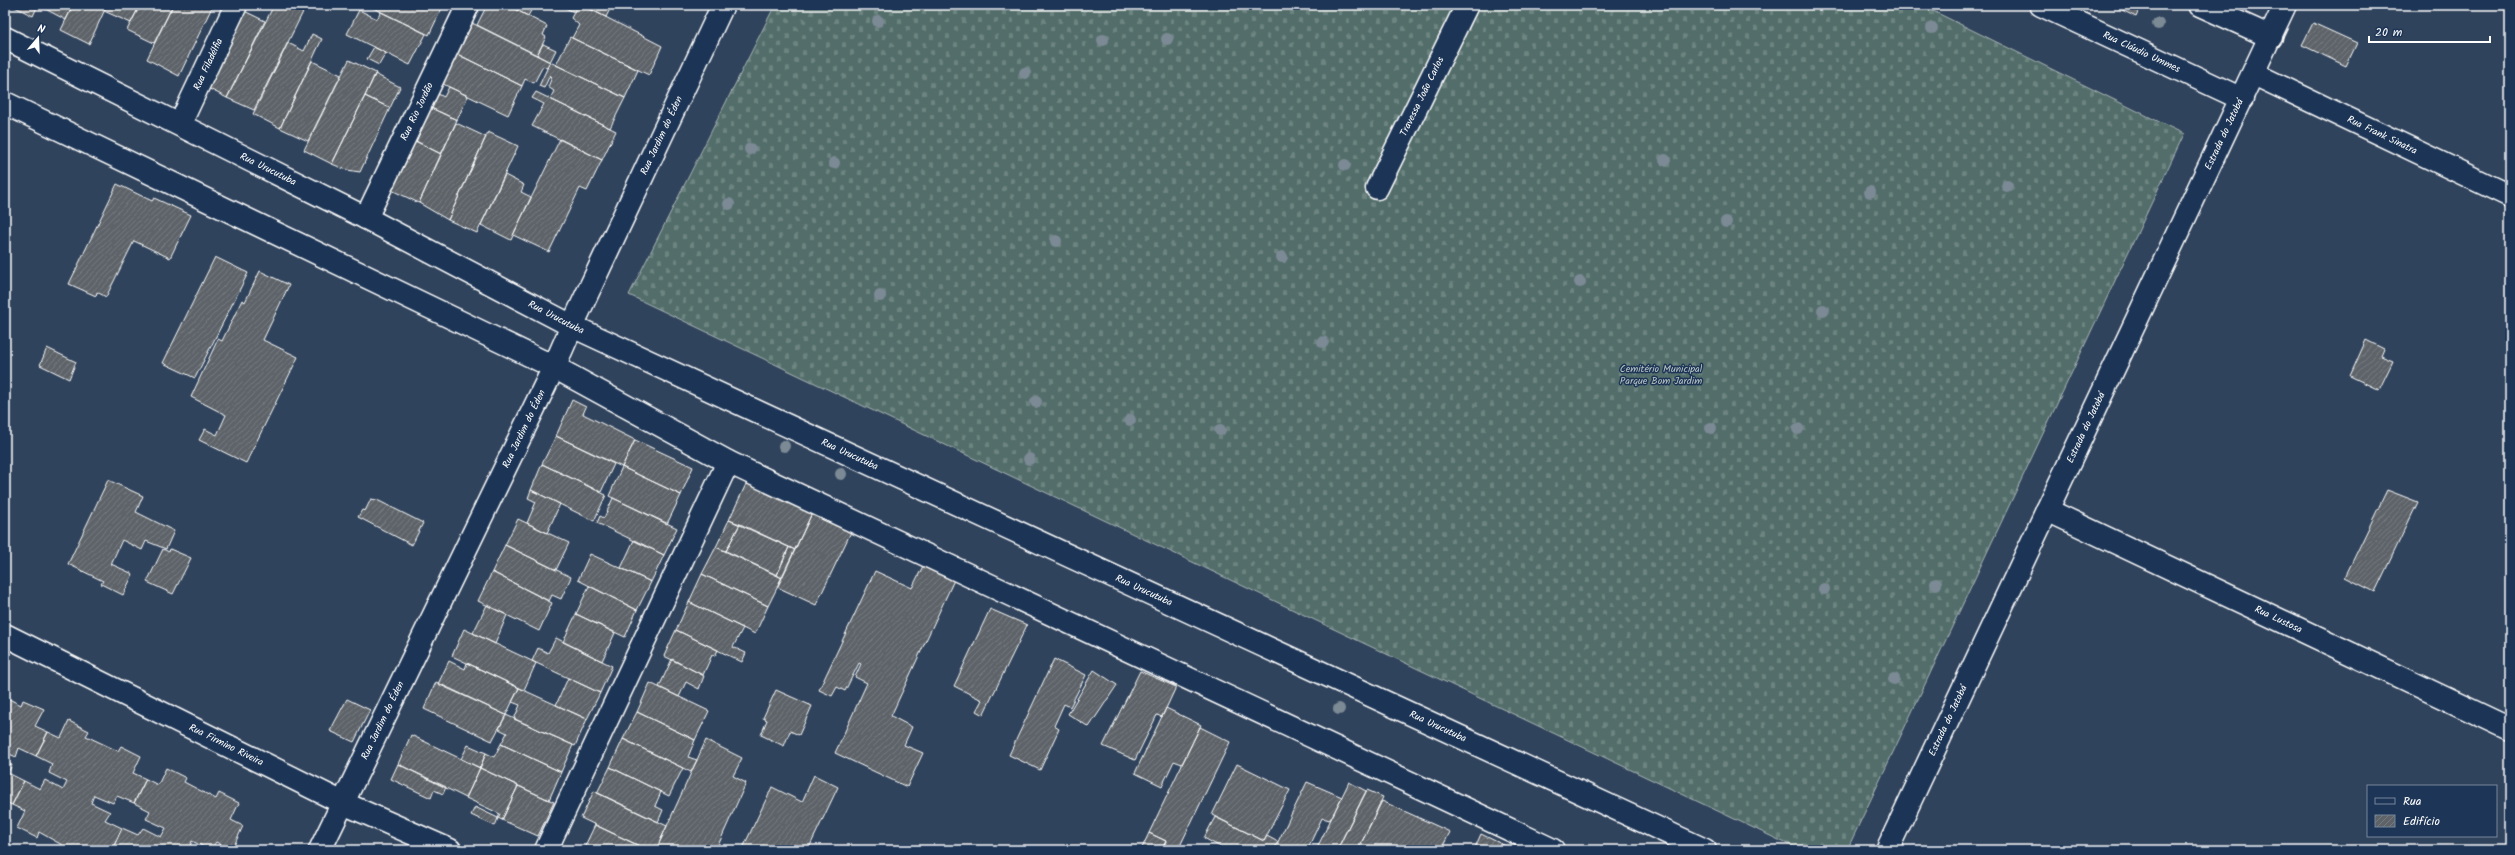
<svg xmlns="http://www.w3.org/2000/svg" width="2515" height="855" viewBox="0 0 2515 855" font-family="Kalam,sans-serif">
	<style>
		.cemetery { fill: url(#cemetery-stones); stroke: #a9b6b5 }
		.building { fill: url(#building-hatch); stroke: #fff }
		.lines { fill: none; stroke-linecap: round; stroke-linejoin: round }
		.minor-casing { stroke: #fff; stroke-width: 25 }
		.minor { stroke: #1d3557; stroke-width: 22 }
		.tree { fill: #7c8a95 }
		.labels { text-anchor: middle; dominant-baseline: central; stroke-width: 3; stroke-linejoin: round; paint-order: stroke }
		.street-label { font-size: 10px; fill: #fff; stroke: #1d3557 }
		.park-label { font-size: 10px; fill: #bac5c4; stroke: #1d3557 }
	</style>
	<defs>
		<pattern id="cemetery-stones" width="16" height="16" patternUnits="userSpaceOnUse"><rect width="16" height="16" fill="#536e6b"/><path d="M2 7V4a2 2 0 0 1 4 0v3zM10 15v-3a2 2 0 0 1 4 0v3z" fill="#6d8481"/></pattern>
		<pattern id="building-hatch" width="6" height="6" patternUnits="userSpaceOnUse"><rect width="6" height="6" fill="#5d6368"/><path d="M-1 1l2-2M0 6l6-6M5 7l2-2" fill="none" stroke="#757a7f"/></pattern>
	</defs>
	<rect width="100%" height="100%" fill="#30435c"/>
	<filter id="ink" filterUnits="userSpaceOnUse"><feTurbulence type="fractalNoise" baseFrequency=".025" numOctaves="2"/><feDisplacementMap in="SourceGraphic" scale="8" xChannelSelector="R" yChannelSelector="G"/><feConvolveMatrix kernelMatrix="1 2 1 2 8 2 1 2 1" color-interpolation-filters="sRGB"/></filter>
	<g filter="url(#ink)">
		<path class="cemetery" d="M775 5H1921L2184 134 1847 850H1800L629 295Z"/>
		<path class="building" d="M16 5H38L33 16 15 7Z
			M38 5H73L66 20Z
			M73 5H107L89 44 61 30Z
			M107 5H140L131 23 104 11Z
			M140 5H173L154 43 127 30Z
			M173 5H213L179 76 147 59Z
			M274 5H287L303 12 254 110 227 98Z
			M287 5H299L305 8 303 12Z
			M367 5H436L442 8 429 35Z
			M487 5H507L547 26 543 35 546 37 537 55 477 25Z
			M507 5H534L528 16Z
			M559 5H578L574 12Z
			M578 5H582L662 46 649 75 572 38 579 25 571 18Z
			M582 5H612L606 17Z
			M2112 5H2141L2136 17Z
			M238 8 265 21 227 98 200 84Z
			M359 10 377 19 381 12 426 34 410 65 347 34Z
			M472 23 550 62 547 68 543 66 534 83 525 79 522 86 457 54Z
			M2313 23 2357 43 2346 66 2302 45Z
			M312 34 322 39 280 128 253 114 288 43 304 51Z
			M570 37 638 70 625 98 556 65Z
			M543 44 556 50 550 62 537 55Z
			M374 47 386 53 379 65 367 59Z
			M457 54 522 86 508 115 443 84Z
			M349 60 376 73 332 164 304 150Z
			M312 61 341 75 308 141 280 128Z
			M550 62 625 98 610 128 550 99 554 91 548 87 552 77 550 75 544 88 539 86Z
			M375 74 400 87 390 108 365 96Z
			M449 87 468 96 457 120 431 108 438 94 444 97Z
			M536 92 616 131 602 160 532 126 544 104 532 98Z
			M365 96 390 108 360 172 347 170 332 164Z
			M431 108 457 120 441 154 416 141Z
			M456 123 486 137 448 220 419 203Z
			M488 132 518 146 477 233 448 220Z
			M560 139 602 160 587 191 580 188 549 252 513 235Z
			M413 140 441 154 419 203 385 187Z
			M505 175 524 185 521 192 531 197 511 240 481 225Z
			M117 184 152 201 154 198 191 215 170 258 134 241 106 297 97 292 96 296 69 284Z
			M215 257 248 273 195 378 163 363Z
			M260 271 289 285 263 340 298 357 246 463 199 440 205 429 217 435 226 415 191 397 218 339 222 341 242 300 245 302Z
			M2366 340 2384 349 2381 356 2393 361 2379 390 2350 376Z
			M47 348 76 362 69 379 40 365Z
			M572 400 586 407 583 414 635 440 622 467 556 436Z
			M556 436 614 464 601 492 542 464Z
			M635 440 693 467 681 495 622 467Z
			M542 464 606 495 594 521 531 490Z
			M622 467 681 495 667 524 609 496Z
			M108 480 143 496 136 512 174 531 166 549 146 541 142 550 122 540 111 564 133 574 123 595 101 584 103 581 68 564Z
			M748 480 813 511 795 550 729 520Z
			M531 490 560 504 547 533 527 523 536 502 528 498Z
			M2387 490 2418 502 2375 592 2345 577Z
			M613 498 677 528 664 555 597 523 600 516 604 518Z
			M371 499 377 500 423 523 412 545 358 517 362 510 365 511Z
			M813 511 852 530 816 605 777 587Z
			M518 519 569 543 556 570 505 545Z
			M729 520 740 524 726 551 716 547Z
			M740 524 789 547 777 575 726 551Z
			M634 540 664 555 651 582 621 568Z
			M505 545 571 577 561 599 552 595 549 601 492 572Z
			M716 547 782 578 768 606 702 574Z
			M789 547 795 550 782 578 777 575Z
			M163 549 169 552 170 549 191 558 173 594 147 582Z
			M590 554 651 582 637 610 578 580Z
			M923 566 954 580 891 716 912 727 904 745 923 753 907 787 835 753 867 683 855 677 861 664 859 663 845 691 837 687 832 696 819 690 875 571 912 588Z
			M492 572 552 603 539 631 478 601Z
			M702 574 768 606 755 634 689 602Z
			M589 586 637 610 625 637 576 614Z
			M689 602 743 628 733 647 746 653 742 662 676 630Z
			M487 605 507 615 495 644 473 633Z
			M990 609 1027 625 983 715 976 711 982 700 954 686Z
			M576 614 615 633 602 661 563 642Z
			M464 629 536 663 524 690 452 656Z
			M676 630 718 650 715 656 712 655 703 675 664 656Z
			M556 638 612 666 600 693 532 661 538 648 548 653Z
			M672 659 704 676 699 689 686 682 679 697 659 687Z
			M1054 659 1086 675 1070 707 1064 704 1054 726 1059 729 1040 770 1009 755Z
			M449 661 465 669 467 663 519 688 506 715 438 684Z
			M1094 670 1117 685 1089 727 1068 714Z
			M1140 671 1176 687 1162 717 1157 715 1135 760 1103 746Z
			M568 678 600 693 587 719 556 705Z
			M436 682 506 715 492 741 424 709Z
			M650 683 709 711 695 740 637 712Z
			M519 688 587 719 575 746 514 719 520 705 512 702Z
			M776 690 812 706 799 735 790 731 784 746 761 735 767 720 763 718Z
			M5 697 21 705 23 700 44 709 35 726 48 732 36 756 19 748 16 757 5 752Z
			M347 699 370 710 354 742 330 731Z
			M1166 708 1201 725 1182 764 1174 761 1162 786 1135 773Z
			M637 712 695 740 688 757 697 760 691 772 623 739Z
			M506 715 573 745 561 772 501 744 507 733 499 729Z
			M69 721 89 731 86 736 118 751 121 746 141 756 133 773 146 779 134 803 117 796 113 803 94 795 91 803 110 812 105 820 122 828 112 850 98 846 96 850H71L39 832 37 838 17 828 25 811 12 805 24 781 40 789 45 780 63 790 67 782 49 773 52 764 36 756 48 732 61 738Z
			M1200 727 1230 742 1178 850H1165L1162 849 1166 841 1149 833Z
			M411 735 480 768 466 798 398 764Z
			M623 739 683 768 669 796 610 767Z
			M706 740 742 758 733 776 746 783 716 850H656Z
			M501 744 561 772 549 800 480 768 486 753 494 757Z
			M468 745 486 753 480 768 461 759Z
			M5 762 12 765 8 773 24 781 12 805 5 802Z
			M398 764 446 787 443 794 434 790 431 798 391 779Z
			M1237 764 1290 790 1264 841 1212 815Z
			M610 767 661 792 655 806 663 810 658 822 597 793Z
			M166 768 186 778 184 782 216 799 219 793 239 803 231 820 243 826 232 850 216 842 210 850 192 841 189 850H112L122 828 138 835 143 828 161 837 166 828 146 819 150 811 134 803 146 779 158 785Z
			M480 768 518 786 502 820 498 818 500 814 466 798Z
			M814 775 838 787 808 850H742L772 787 802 802Z
			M1307 782 1342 797 1330 820 1322 818 1307 850H1274Z
			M1349 782 1366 791 1337 850H1316Z
			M518 786 554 802 538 836 502 820Z
			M1367 790 1383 797 1358 850H1337Z
			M594 791 667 826 656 850H648L581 818Z
			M1382 801 1450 832 1441 850H1358Z
			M475 807 498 818 495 826 471 815Z
			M1215 817 1264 841 1267 836 1278 842 1274 850H1226L1204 838Z
			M595 825 648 850H583Z
			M1149 833 1166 841 1162 850H1141Z
			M1481 834 1514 850H1474Z"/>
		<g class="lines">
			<g class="minor-casing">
				<g id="minor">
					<path id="s1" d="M2041 5 2242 99"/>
					<path d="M2200 5 2271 37"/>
					<path id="s2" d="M5 38 366 218 572 326 1705 850"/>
					<path id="s3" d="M2254 74 2510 196"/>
					<path d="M5 103 554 367 728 462 1553 850"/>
					<path id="s4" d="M180 124 236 5"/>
					<path id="s5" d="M1377 188 1467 5"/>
					<path id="s6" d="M366 218 468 5"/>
					<path id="s7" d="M2047 510 2510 729"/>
					<path id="s8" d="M5 635 343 803 450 850"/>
					<path id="s9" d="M320 850 554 367 572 326 723 5"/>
					<path d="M546 850 728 462"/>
					<path id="s10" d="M1887 850 2285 5"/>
				</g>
			</g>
			<use href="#minor" class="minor"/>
		</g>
		<g class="tree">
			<circle cx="878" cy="21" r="6"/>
			<circle cx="2158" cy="24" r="6"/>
			<circle cx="1932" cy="28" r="6"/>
			<circle cx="1167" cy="39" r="6"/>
			<circle cx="1103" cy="40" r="6"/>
			<circle cx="1025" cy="73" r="6"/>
			<circle cx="750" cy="149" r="6"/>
			<circle cx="1665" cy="160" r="6"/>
			<circle cx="834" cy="163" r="6"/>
			<circle cx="1345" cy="165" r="6"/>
			<circle cx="2007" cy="186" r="6"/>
			<circle cx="1870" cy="192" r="6"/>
			<circle cx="729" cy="204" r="6"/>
			<circle cx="1726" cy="222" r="6"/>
			<circle cx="1056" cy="241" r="6"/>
			<circle cx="1282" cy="257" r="6"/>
			<circle cx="1580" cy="282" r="6"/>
			<circle cx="880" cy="296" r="6"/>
			<circle cx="1823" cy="310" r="6"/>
			<circle cx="1323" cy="342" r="6"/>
			<circle cx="1036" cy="402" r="6"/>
			<circle cx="1130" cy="420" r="6"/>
			<circle cx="1711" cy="428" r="6"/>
			<circle cx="1798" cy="429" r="6"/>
			<circle cx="1220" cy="430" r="6"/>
			<circle cx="784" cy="446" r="6"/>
			<circle cx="1029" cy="459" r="6"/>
			<circle cx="841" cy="474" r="6"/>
			<circle cx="1936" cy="584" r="6"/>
			<circle cx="1824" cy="589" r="6"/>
			<circle cx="1894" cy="679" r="6"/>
			<circle cx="1339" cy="709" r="6"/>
		</g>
	</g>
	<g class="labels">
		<g class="street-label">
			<text stroke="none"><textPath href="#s1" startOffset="111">Rua Cláudio Ummes</textPath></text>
			<text stroke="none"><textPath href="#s4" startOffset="66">Rua Filadélfia</textPath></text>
			<text stroke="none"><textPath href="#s5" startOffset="102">Travessa João Carlos</textPath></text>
			<text stroke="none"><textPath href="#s6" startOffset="118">Rua Rio Jordão</textPath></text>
			<text stroke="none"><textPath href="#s9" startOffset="792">Rua Jardim do Éden</textPath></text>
			<text stroke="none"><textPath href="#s10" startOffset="791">Estrada do Jatobá</textPath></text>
			<text stroke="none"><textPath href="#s3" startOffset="142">Rua Frank Sinatra</textPath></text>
			<text stroke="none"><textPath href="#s2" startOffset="294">Rua Urucutuba</textPath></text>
			<text stroke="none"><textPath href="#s2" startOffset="618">Rua Urucutuba</textPath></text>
			<text stroke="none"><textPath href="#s10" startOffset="467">Estrada do Jatobá</textPath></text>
			<text stroke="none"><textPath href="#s9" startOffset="468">Rua Jardim do Éden</textPath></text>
			<text stroke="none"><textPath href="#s2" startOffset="942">Rua Urucutuba</textPath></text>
			<text stroke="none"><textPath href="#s2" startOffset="1266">Rua Urucutuba</textPath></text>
			<text stroke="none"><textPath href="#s7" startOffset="256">Rua Lustosa</textPath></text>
			<text stroke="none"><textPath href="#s9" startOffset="144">Rua Jardim do Éden</textPath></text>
			<text stroke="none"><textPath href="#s10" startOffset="143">Estrada do Jatobá</textPath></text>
			<text stroke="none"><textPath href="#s2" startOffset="1590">Rua Urucutuba</textPath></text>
			<text stroke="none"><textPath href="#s8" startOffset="247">Rua Firmino Riveira</textPath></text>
		</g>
		<g class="park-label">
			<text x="1661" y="369">Cemitério Municipal<tspan x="1661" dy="12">Parque Bom Jardim</tspan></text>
		</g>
	</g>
	<rect width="2515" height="855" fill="none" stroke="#1d3557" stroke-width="20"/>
	<rect x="10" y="10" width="2495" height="835" fill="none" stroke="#fff" stroke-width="1.5" filter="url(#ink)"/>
	<rect x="2367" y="785" width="130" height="52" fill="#1d3557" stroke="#77869a"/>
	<rect x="2375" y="798" width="20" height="6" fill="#1d3557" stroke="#77869a"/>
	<text x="2403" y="805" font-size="12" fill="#ffffff">Rua</text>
	<rect x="2375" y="815" width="20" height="12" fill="url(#building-hatch)" stroke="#77869a"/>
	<text x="2403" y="825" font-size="12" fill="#ffffff">Edifício</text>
	<g transform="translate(38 38) rotate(19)" stroke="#1d3557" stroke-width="3" paint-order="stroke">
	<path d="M0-3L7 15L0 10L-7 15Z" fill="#ffffff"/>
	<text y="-6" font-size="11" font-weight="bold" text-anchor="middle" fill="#ffffff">N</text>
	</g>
	<path d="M2369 36v6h121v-6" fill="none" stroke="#ffffff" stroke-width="2"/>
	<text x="2375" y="36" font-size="12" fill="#ffffff" stroke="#1d3557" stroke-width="3" paint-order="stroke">20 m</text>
</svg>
